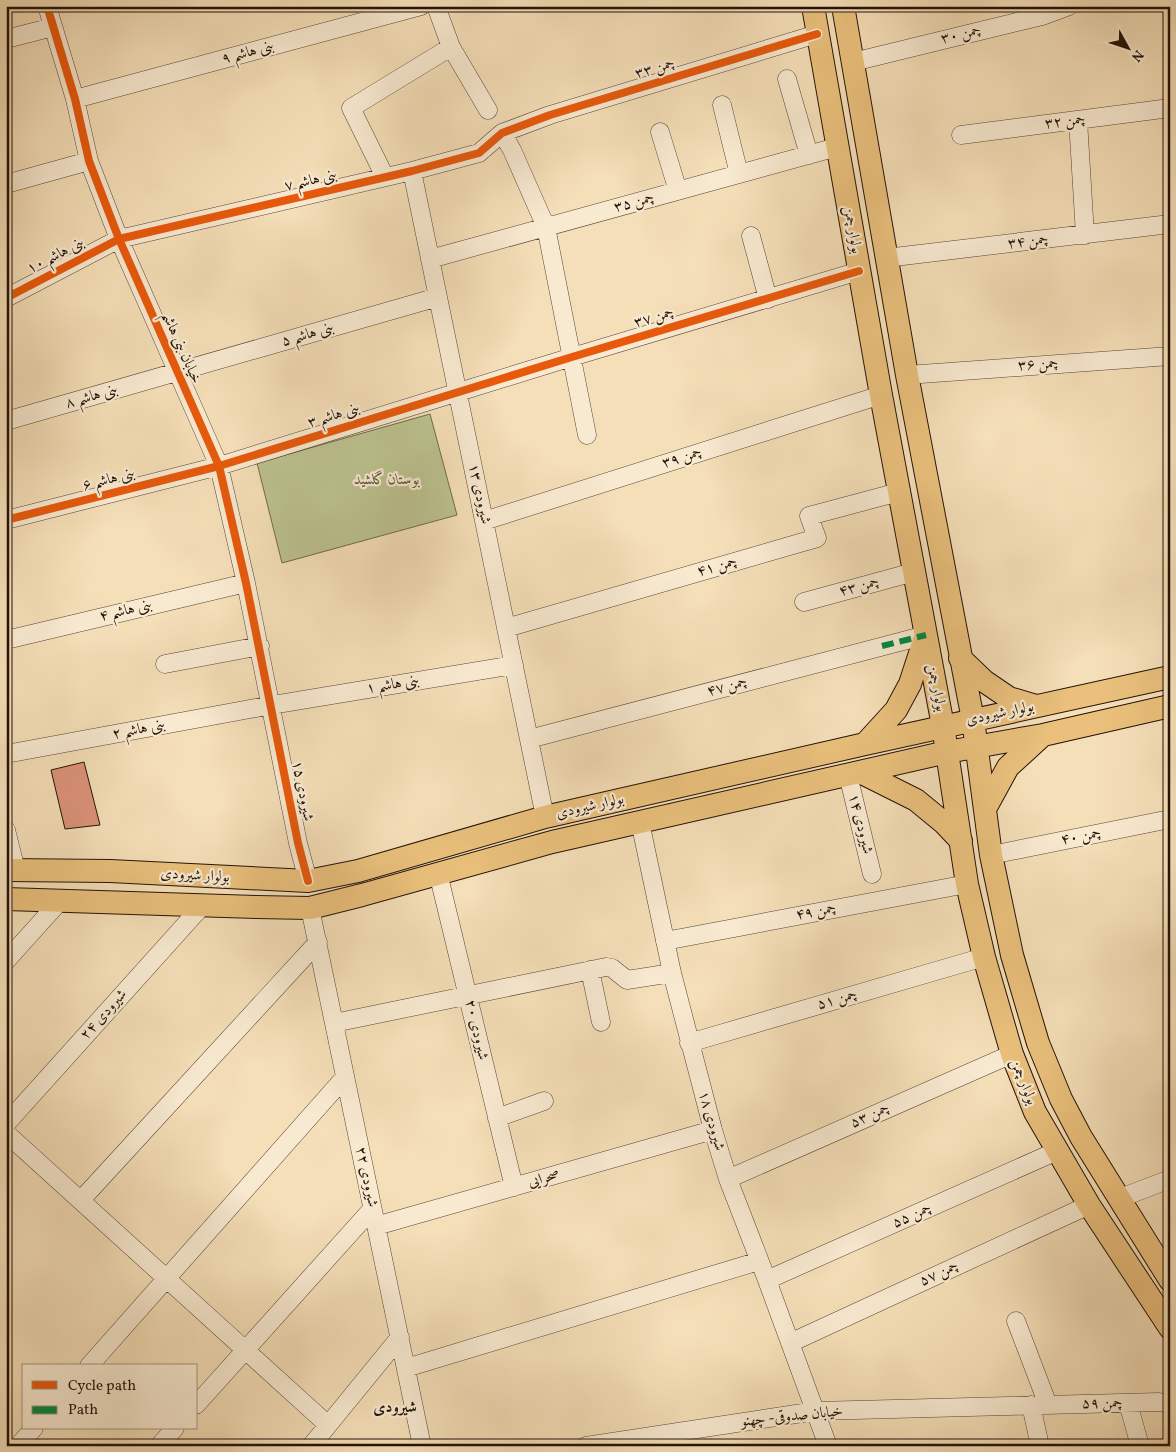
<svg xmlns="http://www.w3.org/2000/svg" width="1176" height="1452" viewBox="0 0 1176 1452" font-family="Vollkorn,Amiri,serif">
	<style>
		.green { fill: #bbc28f; stroke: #6e6a4c }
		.building { fill: #dc937b; stroke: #221108 }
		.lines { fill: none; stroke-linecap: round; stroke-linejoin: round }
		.minor-casing { stroke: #574434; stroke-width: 19 }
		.major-casing { stroke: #221108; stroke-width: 24 }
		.minor { stroke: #f8ead1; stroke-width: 18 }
		.major { stroke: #eac07c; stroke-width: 22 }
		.quiet { stroke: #00873e; stroke-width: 6; stroke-dasharray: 12 6; stroke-linecap: butt }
		.cycleway-casing { stroke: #f8ead1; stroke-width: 11 }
		.cycleway { stroke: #e8590c; stroke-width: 8 }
		.labels { text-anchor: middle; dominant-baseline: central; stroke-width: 4.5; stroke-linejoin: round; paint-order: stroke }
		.street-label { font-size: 15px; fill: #221108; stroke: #f8ead1 }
		.park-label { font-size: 15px; font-style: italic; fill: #584f37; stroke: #f8ead1 }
		.neighbourhood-label { font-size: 16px; font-weight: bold; fill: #221108; stroke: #f8ead1 }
	</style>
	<rect width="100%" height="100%" fill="#f5dfb8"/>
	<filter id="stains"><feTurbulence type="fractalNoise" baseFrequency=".004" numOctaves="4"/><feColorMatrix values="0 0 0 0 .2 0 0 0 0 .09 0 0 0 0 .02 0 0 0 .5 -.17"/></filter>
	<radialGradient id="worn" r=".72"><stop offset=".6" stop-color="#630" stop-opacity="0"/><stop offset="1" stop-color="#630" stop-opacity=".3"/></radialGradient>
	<path class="green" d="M430 414 457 515 282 563 257 463Z"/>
	<path class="building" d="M84 762 100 825 65 829 51 770Z"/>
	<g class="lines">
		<g class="minor-casing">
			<path id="minor" d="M47 6 75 99 89 161 119 239 219 466 246 583 298 843 308 881
				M436 6 451 47 488 110
				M6 39 53 27
				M853 62 1042 16 1069 6
				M787 79 809 155
				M75 99 421 6
				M722 105 739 174
				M1078 120 1085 235
				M660 132 678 191
				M502 133 512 150 546 227 587 435
				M961 135 1170 108
				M412 171 545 817
				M385 177 351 108 451 47
				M6 184 89 161
				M751 236 768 299
				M886 258 1170 224
				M430 259 837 147
				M6 298 119 239 412 171 479 153 502 133 550 115 817 34
				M907 375 1170 356
				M6 421 438 297
				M6 520 219 466 572 357 859 271
				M484 521 881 395
				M804 602 914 572
				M506 628 817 538 809 516 899 492
				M6 640 246 583
				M165 664 260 646
				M529 739 926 635
				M6 754 272 705 514 665
				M848 775 872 874
				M640 822 672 973 713 1130 728 1179 767 1280 828 1446
				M6 830 16 870
				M991 855 1170 819
				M438 873 514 1187
				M310 908 422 1446
				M665 941 967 884
				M6 961 60 901
				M590 970 601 1022
				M334 1023 606 967 612 968 627 980 672 973
				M689 1043 984 957
				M497 1118 544 1101
				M6 1124 202 906
				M6 1133 328 1425
				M728 1179 1012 1054
				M1118 1199 1170 1179
				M81 1200 318 942
				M376 1226 713 1130
				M767 1280 1057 1151
				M1016 1321 1048 1405
				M790 1343 1089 1205
				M89 1366 345 1077
				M406 1368 759 1261
				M1128 1403 1140 1446
				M196 1405 372 1209
				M1031 1405 1040 1446
				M18 1446 34 1428
				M159 1446 175 1428
				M311 1446 400 1337
				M586 1446 816 1411 1159 1402 1170 1404"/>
		</g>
		<g class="major-casing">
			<path id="major" d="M813 6 881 395 943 726 967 884 984 957 1012 1054 1035 1112 1089 1205 1170 1328
				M843 6 907 375 973 720 991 855 1012 955 1038 1043 1061 1099 1081 1137 1170 1280
				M960 658 984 681 1009 698 1036 706
				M865 744 896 710 910 684 925 638
				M860 772 916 800 944 823 961 841
				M985 809 1008 767 1043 735
				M6 870 110 871 308 881 358 871 545 817 865 744 1170 677
				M6 899 256 907 310 908 362 895 552 842 947 752 1043 735 1170 706"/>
		</g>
		<use href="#minor" class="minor"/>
		<use href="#major" class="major"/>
		<path class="quiet" d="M882 646 926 635"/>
		<g class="cycleway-casing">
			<path id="cycleway" d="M47 6 75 99 89 161 119 239 219 466 246 583 298 843 308 881
				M6 298 119 239 412 171 479 153 502 133 550 115 817 34
				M6 520 219 466 572 357 859 271"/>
		</g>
		<use href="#cycleway" class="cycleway"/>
	</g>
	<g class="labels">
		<g class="street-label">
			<text transform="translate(961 35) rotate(-14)">چمن ۳۰</text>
			<text transform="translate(248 53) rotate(-15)">بنی هاشم ۹</text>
			<text transform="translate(655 69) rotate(-17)">چمن ۳۳</text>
			<text transform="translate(1065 122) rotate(-7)">چمن ۳۲</text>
			<text transform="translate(311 181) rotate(-13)">بنی هاشم ۷</text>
			<text transform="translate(634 203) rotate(-15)">چمن ۳۵</text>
			<text transform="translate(852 230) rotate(80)">بولوار چمن</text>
			<text transform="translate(1028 242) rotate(-7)">چمن ۳۴</text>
			<text transform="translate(56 256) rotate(-27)">بنی هاشم ۱۰</text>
			<text transform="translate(654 318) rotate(-17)">چمن ۳۷</text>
			<text transform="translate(308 335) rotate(-16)">بنی هاشم ۵</text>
			<text transform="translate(181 348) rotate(66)">خیابان بنی هاشم</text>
			<text transform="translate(1038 365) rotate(-4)">چمن ۳۶</text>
			<text transform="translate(92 397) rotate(-16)">بنی هاشم ۸</text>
			<text transform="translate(334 416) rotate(-17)">بنی هاشم ۳</text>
			<text transform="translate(682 458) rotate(-18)">چمن ۳۹</text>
			<text transform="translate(109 480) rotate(-14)">بنی هاشم ۶</text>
			<text transform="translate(479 494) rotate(78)">شیرودی ۱۳</text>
			<text transform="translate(717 567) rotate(-16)">چمن ۴۱</text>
			<text transform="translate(859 587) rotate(-15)">چمن ۴۳</text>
			<text transform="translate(126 611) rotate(-13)">بنی هاشم ۴</text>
			<text transform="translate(393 685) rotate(-9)">بنی هاشم ۱</text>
			<text transform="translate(727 687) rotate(-15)">چمن ۴۷</text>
			<text transform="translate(936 688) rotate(79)">بولوار چمن</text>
			<text transform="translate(1000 714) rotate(-12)">بولوار شیرودی</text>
			<text transform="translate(139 730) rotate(-11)">بنی هاشم ۲</text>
			<text transform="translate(302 791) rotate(79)">شیرودی ۱۵</text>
			<text transform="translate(590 807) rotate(-13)">بولوار شیرودی</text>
			<text transform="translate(860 824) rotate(76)">شیرودی ۱۴</text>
			<text transform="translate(1081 837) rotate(-11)">چمن ۴۰</text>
			<text transform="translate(195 876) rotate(3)">بولوار شیرودی</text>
			<text transform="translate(816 912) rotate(-11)">چمن ۴۹</text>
			<text transform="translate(837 1000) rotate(-16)">چمن ۵۱</text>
			<text transform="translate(104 1015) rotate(-48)">شیرودی ۲۴</text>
			<text transform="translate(476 1030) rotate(77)">شیرودی ۲۰</text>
			<text transform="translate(1023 1082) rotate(68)">بولوار چمن</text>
			<text transform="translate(870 1116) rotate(-24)">چمن ۵۳</text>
			<text transform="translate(711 1121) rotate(74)">شیرودی ۱۸</text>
			<text transform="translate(366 1177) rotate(78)">شیرودی ۲۲</text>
			<text transform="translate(544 1179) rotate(-16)">صحرایی</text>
			<text transform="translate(912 1216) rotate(-24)">چمن ۵۵</text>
			<text transform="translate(939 1274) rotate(-25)">چمن ۵۷</text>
			<text transform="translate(1102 1404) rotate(-1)">چمن ۵۹</text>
			<text transform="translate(792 1417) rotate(-6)">خیابان صدوقی- چهنو</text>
		</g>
		<g class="park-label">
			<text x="387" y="480">بوستان گلشید</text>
		</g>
		<g class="neighbourhood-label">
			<text x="395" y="1408">شیرودی</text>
		</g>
	</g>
	<rect width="1176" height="1452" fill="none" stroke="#f5dfb8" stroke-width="25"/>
	<rect x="8" y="8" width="1161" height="1437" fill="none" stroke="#221108" stroke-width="2.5"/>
	<rect x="12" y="12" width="1151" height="1427" fill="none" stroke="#221108"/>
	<rect x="22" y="1364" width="175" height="65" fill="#f8ead1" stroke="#a29381"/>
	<rect x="32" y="1381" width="25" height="8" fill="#e8590c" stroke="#a29381"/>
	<text x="68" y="1390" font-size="15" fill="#221108">Cycle path</text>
	<rect x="32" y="1406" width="25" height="8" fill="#00873e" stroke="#a29381"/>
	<text x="68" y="1414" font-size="15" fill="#221108">Path</text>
	<g transform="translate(1128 48) rotate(130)" stroke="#f8ead1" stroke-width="4" paint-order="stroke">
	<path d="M0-4L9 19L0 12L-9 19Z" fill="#221108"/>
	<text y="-8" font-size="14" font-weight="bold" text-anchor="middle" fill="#221108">N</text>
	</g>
	<rect width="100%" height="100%" filter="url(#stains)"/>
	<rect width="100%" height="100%" fill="url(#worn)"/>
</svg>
